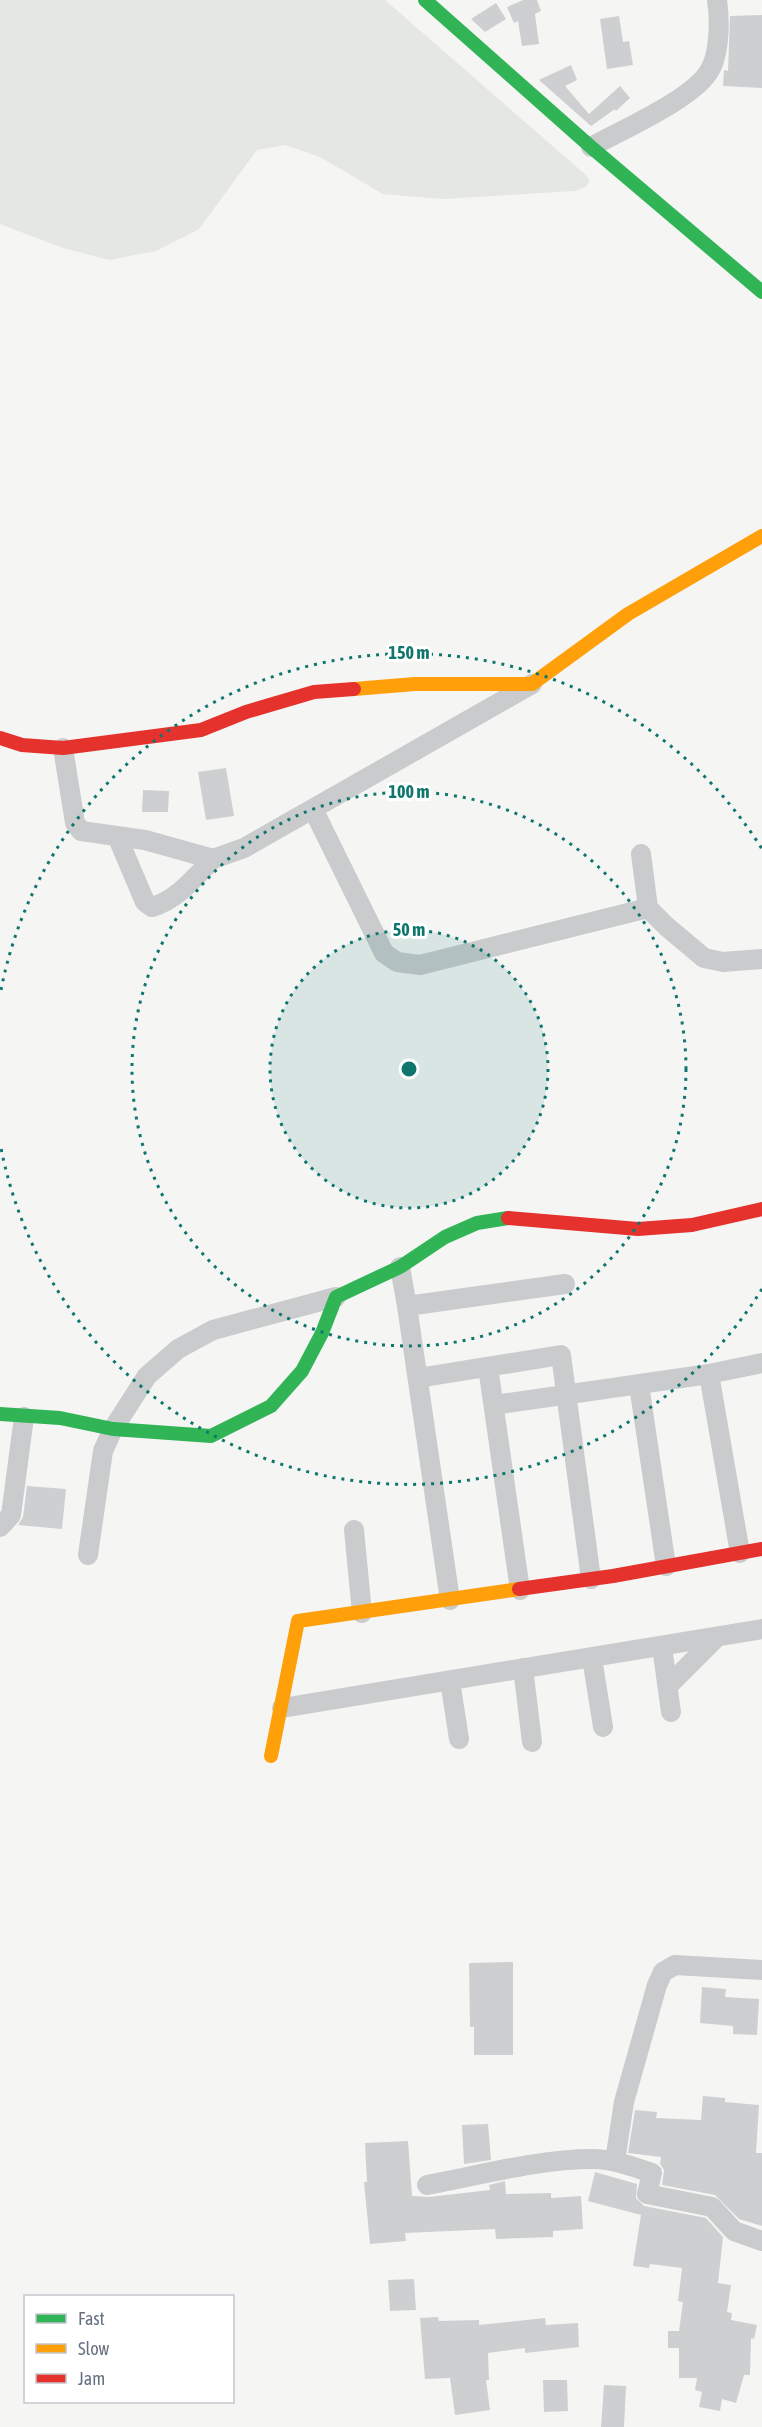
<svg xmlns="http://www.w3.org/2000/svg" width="762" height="2427" viewBox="0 0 762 2427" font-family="'Asap Condensed',sans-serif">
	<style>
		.green { fill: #e4e7e2 }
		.building { fill: #cecfd0 }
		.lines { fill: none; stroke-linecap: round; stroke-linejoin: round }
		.street { stroke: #cacbcd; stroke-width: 20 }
		.fast { stroke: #30b455; stroke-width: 14 }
		.slow { stroke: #ff9f0a; stroke-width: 14 }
		.jam { stroke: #e5322d; stroke-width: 14 }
		.ring { fill: none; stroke: #0f766e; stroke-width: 3; stroke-dasharray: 3 6 }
		.centre { fill: #0f766e; stroke: #fff; stroke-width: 3 }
		.ring-label { font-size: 18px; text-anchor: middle; font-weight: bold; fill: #0f766e; stroke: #fff; stroke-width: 6; stroke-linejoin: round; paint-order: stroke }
	</style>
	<rect width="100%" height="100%" fill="#f5f5f4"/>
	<path class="green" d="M0 0H385L587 176 589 181 587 186 575 191 444 199 383 194 320 157 285 145 257 150 199 229 156 251 109 260 63 248 0 224Z"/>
	<path class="building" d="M523 0H537L541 11 535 14 539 44 522 46 518 21 514 23 507 7Z
		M496 3 506 19 485 32 471 19Z
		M762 15V88L723 86 724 70 728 71 730 16Z
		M619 16 623 42 629 41 633 65 607 69 600 19Z
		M571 65 577 80 565 86 589 114 620 86 630 98 616 111 615 109 591 126 539 80Z
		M226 768 234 816 206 820 198 772Z
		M143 790 169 791 168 812H142Z
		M27 1486 66 1489 62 1529 18 1525 23 1517Z
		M513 1962V2055H474V2027H470L469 1963Z
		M702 1987 726 1989 725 1997 759 1999 757 2035 733 2034V2026L700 2023Z
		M703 2096 725 2098V2102L759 2105 756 2153H762V2226L739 2219 715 2195 662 2185 664 2170 660 2164 661 2157 628 2153 635 2110 657 2112 656 2118 701 2120Z
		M488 2124 491 2160 464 2164 462 2125Z
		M408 2141 412 2196 429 2197 490 2190 489 2185 505 2181 506 2194 551 2193V2198L581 2196 583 2229 553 2231V2237L496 2239 495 2229 405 2233 406 2241 370 2244 364 2182H367L365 2143Z
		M595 2172 637 2184 636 2198 644 2206 706 2218 723 2237 718 2283 731 2285 727 2312 732 2313 731 2320 757 2325 754 2339 751 2338 750 2375H744L736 2403 722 2399 720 2411 699 2407 702 2392 695 2390 697 2378H679V2348H668V2331H679L683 2302 678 2301 682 2268 650 2264 649 2268 633 2266 641 2215 588 2201Z
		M414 2279 416 2310 390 2311 388 2280Z
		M438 2317 439 2321 479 2320V2325L545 2318 546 2325 578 2323 579 2347 525 2353V2348L488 2353 489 2380H486L490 2410 455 2415 450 2378 425 2379 420 2318Z
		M543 2380H567L568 2411 544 2412Z
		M604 2385 626 2386 624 2427H601Z"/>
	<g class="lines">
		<path class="street" d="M591 147C622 130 690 100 708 73 720 56 720 20 717 0
			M63 748 75 823 81 831 145 840 213 859 244 848 532 684
			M313 809 384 953 397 962 420 965 648 908
			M117 836 145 902 152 907C177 900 195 877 213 859
			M641 854 648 908 666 926 704 958 723 962 762 959
			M400 1267 407 1306 450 1600
			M407 1306 565 1284
			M488 1367 520 1590
			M709 1374 740 1553
			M418 1378 561 1355 591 1579
			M639 1385 666 1566
			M494 1405 709 1374 762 1363
			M0 1527 11 1515 24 1417
			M354 1530 362 1613
			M88 1555 103 1451 113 1429 147 1376 178 1349 213 1330 336 1297
			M662 1647 671 1712
			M592 1658 603 1727
			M523 1668 532 1742
			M450 1681 459 1739
			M668 1686 716 1638
			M282 1708 762 1629
			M615 2161 624 2102 657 1985 663 1972 675 1965 762 1970
			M427 2185C481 2175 538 2159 593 2159 614 2159 633 2167 652 2173L647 2194 712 2207 734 2231 762 2241"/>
		<path class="fast" d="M425 0 591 147 762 292
			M0 1414 60 1418 113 1429 211 1436 271 1406 302 1371 322 1333 336 1297 400 1267 445 1237 477 1223 508 1218"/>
		<path class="slow" d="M354 689 415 684H532L628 614 762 536
			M271 1756 298 1621 519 1589"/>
		<path class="jam" d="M0 738 22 745 63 748 201 730 246 712 314 692 354 689
			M508 1218 638 1229 692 1225 762 1209
			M519 1589 613 1576 762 1549"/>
	</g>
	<circle cx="409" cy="1069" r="139" fill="#0f766e" fill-opacity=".12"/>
	<g class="ring">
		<circle cx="409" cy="1069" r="139"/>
		<circle cx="409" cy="1069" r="277"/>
		<path d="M762 1289A416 416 0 0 1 1 1148M1 990A416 416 0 0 1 762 849"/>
	</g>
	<circle cx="409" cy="1069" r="9" class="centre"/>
	<g class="ring-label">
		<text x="409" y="659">150 m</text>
		<text x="409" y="798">100 m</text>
		<text x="409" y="936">50 m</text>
	</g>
	<rect x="24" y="2295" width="210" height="108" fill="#ffffff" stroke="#c2c6cd" stroke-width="1.5"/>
	<rect x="36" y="2314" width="30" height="9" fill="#30b455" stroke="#c2c6cd" stroke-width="1.5"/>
	<text x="78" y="2325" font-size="18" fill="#677081">Fast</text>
	<rect x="36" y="2344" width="30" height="9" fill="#ff9f0a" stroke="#c2c6cd" stroke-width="1.5"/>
	<text x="78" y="2355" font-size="18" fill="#677081">Slow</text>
	<rect x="36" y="2374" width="30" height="9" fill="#e5322d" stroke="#c2c6cd" stroke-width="1.5"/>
	<text x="78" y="2385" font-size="18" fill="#677081">Jam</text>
</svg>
